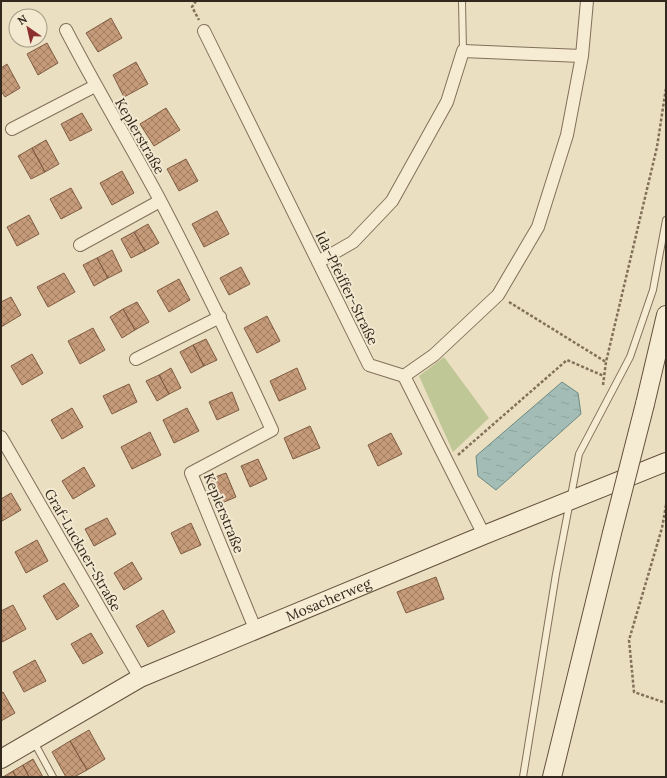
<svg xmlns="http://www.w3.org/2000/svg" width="667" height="778" viewBox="0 0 667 778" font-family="Lora,serif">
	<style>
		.green { fill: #c0c796 }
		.water { fill: url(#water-ripples); stroke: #6b8a83 }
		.building { fill: url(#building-cross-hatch); stroke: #7f5c42 }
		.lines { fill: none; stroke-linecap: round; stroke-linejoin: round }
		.lane-casing { stroke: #82705a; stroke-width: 8 }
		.street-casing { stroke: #82705a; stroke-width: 14 }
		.secondary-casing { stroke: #64513d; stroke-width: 20 }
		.path { stroke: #82705a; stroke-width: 2.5; stroke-dasharray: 3 2; stroke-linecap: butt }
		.lane { stroke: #f6ecd3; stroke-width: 6 }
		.street { stroke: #f6ecd3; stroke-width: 12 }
		.secondary { stroke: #f6ecd3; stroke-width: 18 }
		.secondary-bridge-casing { stroke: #64513d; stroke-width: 20; stroke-linecap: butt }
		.secondary-bridge { stroke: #f6ecd3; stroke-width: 18 }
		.labels { text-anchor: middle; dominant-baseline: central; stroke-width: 4; stroke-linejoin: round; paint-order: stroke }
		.street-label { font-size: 14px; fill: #33281d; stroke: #f2e9d0 }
	</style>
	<defs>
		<pattern id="water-ripples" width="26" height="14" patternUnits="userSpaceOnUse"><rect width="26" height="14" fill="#a3bdb6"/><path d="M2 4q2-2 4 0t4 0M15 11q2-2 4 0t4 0" fill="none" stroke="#8da29c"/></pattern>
		<pattern id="building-cross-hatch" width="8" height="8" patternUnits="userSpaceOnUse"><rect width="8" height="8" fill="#c69b7a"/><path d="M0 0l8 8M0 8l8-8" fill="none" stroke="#a17e63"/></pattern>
	</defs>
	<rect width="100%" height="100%" fill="#eadfc1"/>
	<path class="green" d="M444 357 489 418 453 452 419 376Z"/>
	<path class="water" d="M562 382 578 393 581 414 496 490 478 476 476 456Z"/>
	<path class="building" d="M111 18 122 38 98 52 86 33Z
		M47 43 58 63 38 75 27 54Z
		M136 62 148 84 124 97 113 75Z
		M7 64 20 88 5 97 1 91V68Z
		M166 108 180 130 154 146 140 124Z
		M82 113 92 130 70 141 61 124Z
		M46 140 59 164 45 172 32 148Z
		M32 148 45 172 31 179 18 156Z
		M186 159 198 181 179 191 167 169Z
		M122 171 134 193 112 205 100 183Z
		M71 188 82 208 61 219 50 199Z
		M217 211 229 234 204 247 192 224Z
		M29 215 39 234 17 246 7 227Z
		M148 224 159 243 145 251 134 232Z
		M134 232 145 251 131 258 121 239Z
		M112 250 122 271 108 278 97 258Z
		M97 258 108 278 94 286 83 265Z
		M241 267 250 284 229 295 220 278Z
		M64 273 75 292 48 307 37 287Z
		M179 279 190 300 169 312 157 291Z
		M11 297 21 315 1 327V302Z
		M137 302 149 322 135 330 123 309Z
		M123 309 135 330 122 338 110 317Z
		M267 316 280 341 257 353 244 328Z
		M93 328 105 350 80 364 68 341Z
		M206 339 217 360 204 366 193 345Z
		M193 345 204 366 191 373 180 352Z
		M32 354 43 373 22 385 11 366Z
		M171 368 181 388 169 394 159 375Z
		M297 368 306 389 279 401 270 381Z
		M159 375 169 394 157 401 146 381Z
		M129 384 137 402 112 414 103 396Z
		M232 392 239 410 217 420 209 402Z
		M72 408 83 427 62 439 51 420Z
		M187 408 199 431 174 443 163 420Z
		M310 426 320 448 293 459 284 438Z
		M150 432 161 455 132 469 121 447Z
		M391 433 402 454 378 466 368 445Z
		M258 459 267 479 250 487 241 466Z
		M84 467 95 486 73 499 62 481Z
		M226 473 236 497 217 505 207 480Z
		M11 493 21 510 2 521 1 499Z
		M107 518 116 534 94 546 85 529Z
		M191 523 201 545 181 554 171 533Z
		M37 540 48 561 26 573 15 552Z
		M132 562 142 579 124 590 114 573Z
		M436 577 444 599 406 613 397 592Z
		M64 583 79 606 57 620 43 596Z
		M13 605 26 629 2 642 1 611Z
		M163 610 175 632 148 647 136 626Z
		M91 633 103 653 83 664 71 644Z
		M35 660 46 681 24 692 13 672Z
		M3 692 15 713 1 721V693Z
		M89 730 105 759 87 770 70 741Z
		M70 741 87 770 74 777H66L52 752Z
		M33 759 43 777H29L23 765Z
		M23 765 29 777H16L13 771Z
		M13 771 16 777H3Z"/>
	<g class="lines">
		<g class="lane-casing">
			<path id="lane" d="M462 1 463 51
				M34 742 53 777
				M523 777 556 574 579 454 630 357 653 290 666 220"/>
		</g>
		<g class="street-casing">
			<path id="street" d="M66 30C96 88 130 144 161 202 200 277 237 353 272 430L191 473 256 631
				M204 31 369 365 404 376 484 535
				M12 129 95 86
				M80 245 160 201
				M318 262 353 242 392 201 447 102 463 51 582 56
				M136 359 220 317
				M404 376 434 355 498 295 538 227 567 135 582 56 587 1
				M1 437 140 678"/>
		</g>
		<g class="secondary-casing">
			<g id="secondary">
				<path d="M645 404 666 315"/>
				<path id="s1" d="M1 759 140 678 484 535 666 462"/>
				<path d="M552 777 612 533"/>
			</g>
		</g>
		<path class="path" d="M196 1 192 7 199 20
			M509 302 606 362
			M603 385 606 362 657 147 666 88
			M458 455 567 360 604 376
			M666 505 662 528 629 640 634 692 666 703"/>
		<use href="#lane" class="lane"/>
		<use href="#street" class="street"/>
		<use href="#secondary" class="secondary"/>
		<g class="secondary-bridge-casing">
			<path id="secondary-bridge" d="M612 533 645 404"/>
		</g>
		<use href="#secondary-bridge" class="secondary-bridge"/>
	</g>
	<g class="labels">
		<g class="street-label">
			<text transform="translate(140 136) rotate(60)">Keplerstraße</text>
			<text transform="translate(347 288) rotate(64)">Ida-Pfeiffer-Straße</text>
			<text transform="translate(224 513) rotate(68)">Keplerstraße</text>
			<text transform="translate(83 550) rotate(60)">Graf-Luckner-Straße</text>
			<text stroke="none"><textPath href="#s1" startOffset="365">Mosacherweg</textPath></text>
		</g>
	</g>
	<rect width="667" height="778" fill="none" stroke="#33281d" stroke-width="4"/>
	<g transform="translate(28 28) rotate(326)"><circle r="19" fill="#f2e9d0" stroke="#a69c88"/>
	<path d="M0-3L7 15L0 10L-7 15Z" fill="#8c302f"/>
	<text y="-6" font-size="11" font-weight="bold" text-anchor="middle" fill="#33281d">N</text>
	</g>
</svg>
